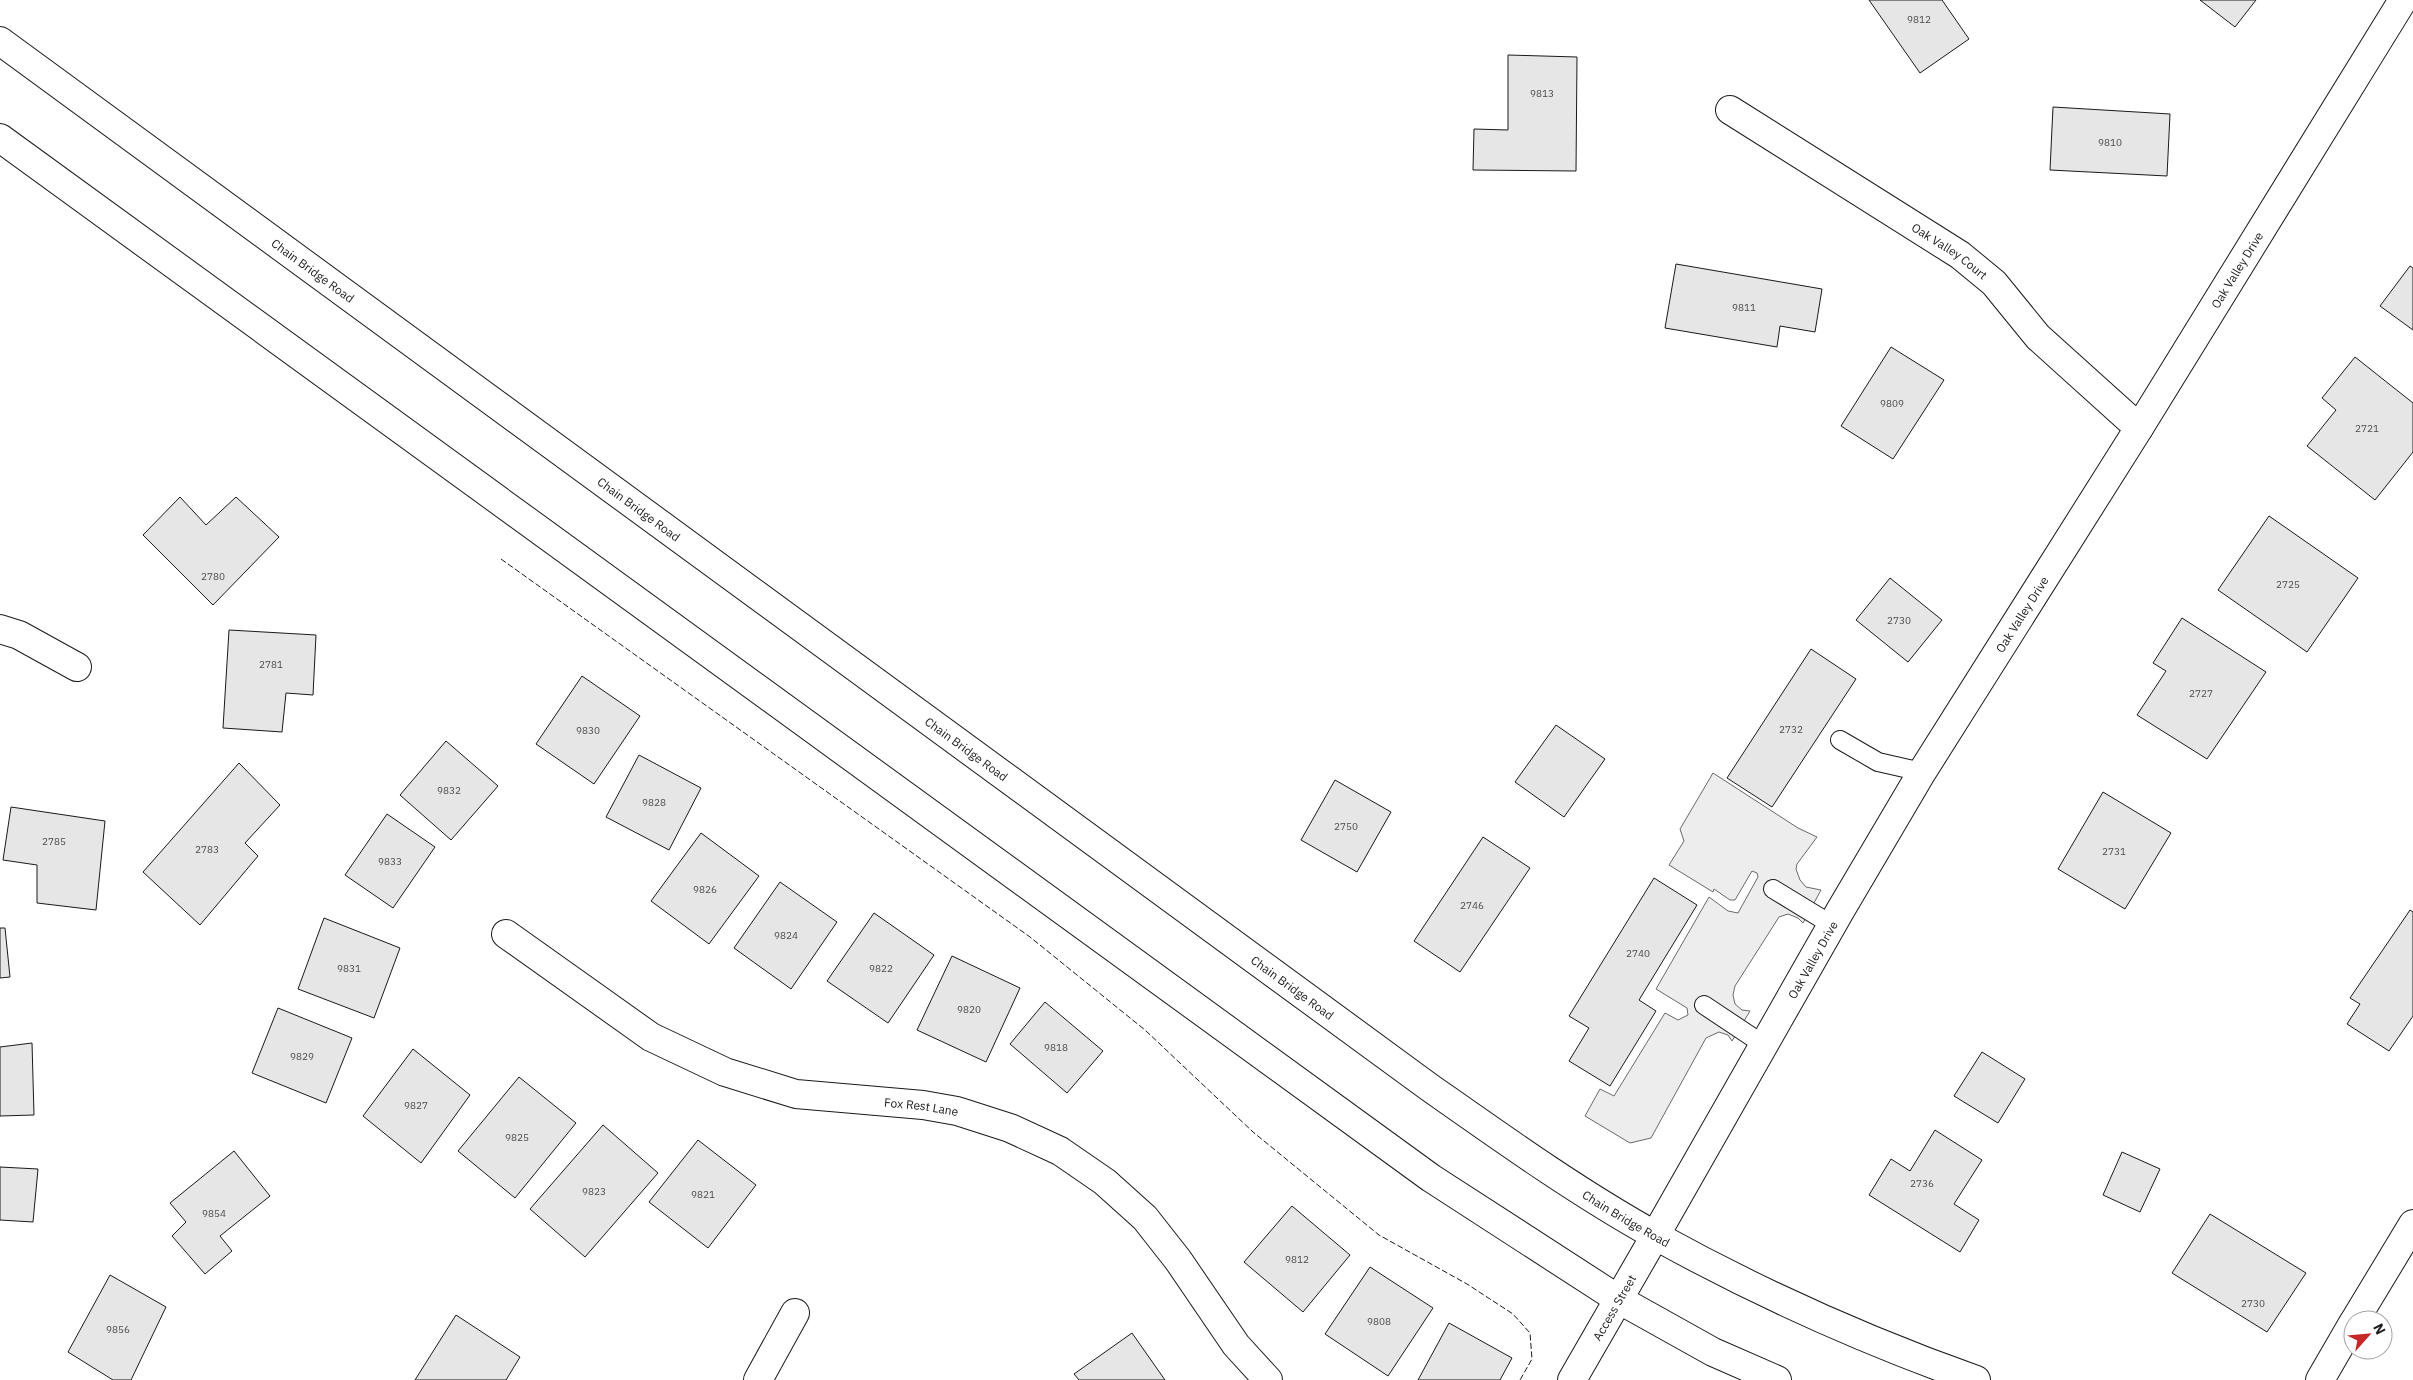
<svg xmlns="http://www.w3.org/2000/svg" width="2413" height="1380" viewBox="0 0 2413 1380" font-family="'IBM Plex Sans',sans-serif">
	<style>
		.built { fill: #ededed; stroke: #6a6a6a }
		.building { fill: #e6e6e6; stroke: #1a1a1a }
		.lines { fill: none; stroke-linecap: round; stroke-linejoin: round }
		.lane-casing { stroke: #1a1a1a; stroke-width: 20 }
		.street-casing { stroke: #1a1a1a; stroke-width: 30 }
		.secondary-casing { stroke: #1a1a1a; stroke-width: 30 }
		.primary-casing { stroke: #1a1a1a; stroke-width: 30 }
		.lane { stroke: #fff; stroke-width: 18 }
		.street { stroke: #fff; stroke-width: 28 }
		.secondary { stroke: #fff; stroke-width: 28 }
		.primary { stroke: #fff; stroke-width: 28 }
		.fence { stroke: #1a1a1a; stroke-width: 1; stroke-dasharray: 6 2.5; stroke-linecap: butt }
		.labels { text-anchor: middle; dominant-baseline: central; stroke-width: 4; stroke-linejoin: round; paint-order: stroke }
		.number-label { font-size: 10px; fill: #4d4d4d }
		.street-label { font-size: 12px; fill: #1a1a1a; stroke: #fff }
	</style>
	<rect width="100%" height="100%" fill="#fff"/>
	<path class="built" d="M1713 773 1798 828 1817 837 1797 864 1796 869 1800 880 1806 887 1821 890 1803 923 1798 918 1788 914 1779 917 1735 986 1733 995 1735 1004 1742 1010 1750 1011 1732 1041 1728 1035 1719 1032 1706 1038 1651 1138 1630 1143 1585 1116 1600 1089 1614 1096 1665 1013 1678 1020 1688 1015 1687 1008 1656 989 1709 897 1728 911 1738 913 1758 877 1757 873 1752 871 1735 900H1730L1714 889 1713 892 1669 865 1684 841 1680 829Z"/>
	<path class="building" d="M1869 0H1942L1969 39 1920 73Z
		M2200 0H2256L2235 27Z
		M1508 55 1577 57 1576 171 1473 170 1474 129 1508 130Z
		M2053 107 2170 114 2167 176 2050 170Z
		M1676 264 1822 289 1815 332 1780 326 1777 347 1665 328Z
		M2410 266 2413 268V330L2380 306Z
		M1891 347 1944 380 1893 459 1841 426Z
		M2355 357 2413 403V452L2375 500 2307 446 2336 410 2322 398Z
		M180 497 206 525 236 497 279 537 213 605 143 535Z
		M2269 516 2358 578 2307 652 2218 590Z
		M1890 578 1942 620 1908 662 1856 620Z
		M2182 618 2266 672 2207 759 2137 715 2166 671 2153 663Z
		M229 630 316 635 313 695 286 693 282 732 223 728Z
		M1811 649 1856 679 1772 807 1727 778Z
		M582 676 640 716 594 784 536 744Z
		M1556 725 1605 759 1564 817 1515 782Z
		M446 741 498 786 451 840 400 795Z
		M639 755 701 788 669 850 606 817Z
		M239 763 280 805 245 843 258 856 200 925 143 872Z
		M1335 780 1391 812 1357 872 1301 840Z
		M2103 792 2171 833 2125 909 2058 869Z
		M11 807 105 821 96 910 37 903V865L3 860Z
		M387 814 435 847 393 908 345 875Z
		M701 833 759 876 709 944 651 901Z
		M1483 837 1530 868 1460 972 1414 941Z
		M1654 878 1697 905 1639 1000 1656 1011 1610 1086 1569 1061 1589 1028 1569 1016Z
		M780 882 837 922 791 989 734 948Z
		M2410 910 2413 912V1016L2389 1051 2347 1024 2360 1004 2350 998Z
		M874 913 934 955 888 1023 827 981Z
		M324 918 400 948 374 1018 298 989Z
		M0 928H5L10 977 0 978Z
		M952 956 1020 988 986 1062 917 1030Z
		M1045 1002 1103 1051 1067 1093 1010 1044Z
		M278 1008 352 1038 326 1103 252 1073Z
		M32 1043 34 1115 0 1116V1047Z
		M413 1049 470 1095 421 1163 363 1116Z
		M1982 1052 2025 1079 1998 1123 1954 1096Z
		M519 1077 576 1123 515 1198 458 1151Z
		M603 1125 658 1173 585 1257 530 1209Z
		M1935 1130 1982 1160 1954 1204 1979 1220 1960 1252 1869 1195 1891 1159 1910 1171Z
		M698 1140 756 1185 708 1248 649 1202Z
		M234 1151 270 1196 220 1236 232 1251 205 1274 172 1236 186 1222 170 1203Z
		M2122 1152 2160 1169 2140 1212 2103 1195Z
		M0 1167 38 1169 33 1222 0 1220Z
		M1292 1206 1350 1255 1303 1312 1244 1262Z
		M2210 1214 2306 1273 2267 1332 2172 1273Z
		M1370 1267 1433 1308 1388 1376 1325 1334Z
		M110 1275 166 1307 131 1380H113L68 1352Z
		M456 1315 520 1357 506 1380H415Z
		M1449 1323 1512 1358 1500 1380H1418Z
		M1132 1333 1165 1380H1079L1074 1374Z"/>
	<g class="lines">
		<g class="lane-casing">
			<path id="lane" d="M1840 740 1878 762 1922 772
				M1773 889 1832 925
				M1704 1005 1764 1045"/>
		</g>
		<g class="street-casing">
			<g id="street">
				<path id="s1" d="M1730 110 1960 255 1994 283 2038 337 2139 428"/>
				<path d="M0 629 19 635 77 667"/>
				<path id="s2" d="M506 934 651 1037 725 1072 796 1094 923 1105 957 1111 1010 1128 1060 1151 1105 1182 1145 1218 1178 1260 1236 1345 1268 1380"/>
				<path d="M2355 1320 2413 1224"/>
				<path d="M758 1380 795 1313"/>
				<path id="s3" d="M1572 1380 1655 1236"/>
				<path d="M2320 1380 2353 1323"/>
			</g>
		</g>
		<g class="secondary-casing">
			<g id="secondary">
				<path id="s4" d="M1655 1236 1840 911 1922 772 2139 428 2403 0"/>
			</g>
		</g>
		<g class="primary-casing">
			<g id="primary">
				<path id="s5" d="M0 41 1429 1087C1503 1139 1577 1192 1656 1236 1759 1293 1866 1341 1976 1380"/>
				<path d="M0 138 1431 1178 1618 1299 1713 1352 1777 1380"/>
			</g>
		</g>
		<use href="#lane" class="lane"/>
		<use href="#street" class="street"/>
		<use href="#secondary" class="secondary"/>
		<use href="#primary" class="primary"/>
		<path class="fence" d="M501 559 1030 937 1145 1030 1253 1132 1379 1235 1467 1284 1513 1314 1530 1333 1532 1359 1520 1380"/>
	</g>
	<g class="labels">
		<g class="number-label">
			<text x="1919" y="19">9812</text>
			<text x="1542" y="93">9813</text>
			<text x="2110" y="142">9810</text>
			<text x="1744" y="307">9811</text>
			<text x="1892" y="403">9809</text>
			<text x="2367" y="428">2721</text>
			<text x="213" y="576">2780</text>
			<text x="2288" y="584">2725</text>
			<text x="1899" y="620">2730</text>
			<text x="271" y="664">2781</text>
			<text x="2201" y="693">2727</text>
			<text x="1791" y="729">2732</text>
			<text x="588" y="730">9830</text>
			<text x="449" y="790">9832</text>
			<text x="654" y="802">9828</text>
			<text x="1346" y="826">2750</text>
			<text x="54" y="841">2785</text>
			<text x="207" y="849">2783</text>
			<text x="2114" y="851">2731</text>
			<text x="390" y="861">9833</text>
			<text x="705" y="889">9826</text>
			<text x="1472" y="905">2746</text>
			<text x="786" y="935">9824</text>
			<text x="1638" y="953">2740</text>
			<text x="349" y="968">9831</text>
			<text x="881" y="968">9822</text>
			<text x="969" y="1009">9820</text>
			<text x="1056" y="1047">9818</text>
			<text x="302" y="1056">9829</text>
			<text x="416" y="1105">9827</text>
			<text x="517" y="1137">9825</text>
			<text x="1922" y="1183">2736</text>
			<text x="594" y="1191">9823</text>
			<text x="703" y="1194">9821</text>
			<text x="214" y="1213">9854</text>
			<text x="1297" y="1259">9812</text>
			<text x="2253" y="1303">2730</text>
			<text x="1379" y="1321">9808</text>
			<text x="118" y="1329">9856</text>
		</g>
		<g class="street-label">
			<text stroke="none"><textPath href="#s1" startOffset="261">Oak Valley Court</textPath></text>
			<text stroke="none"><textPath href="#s5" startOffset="388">Chain Bridge Road</textPath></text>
			<text stroke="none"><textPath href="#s4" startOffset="1128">Oak Valley Drive</textPath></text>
			<text stroke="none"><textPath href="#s5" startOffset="792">Chain Bridge Road</textPath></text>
			<text stroke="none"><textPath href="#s4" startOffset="722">Oak Valley Drive</textPath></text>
			<text stroke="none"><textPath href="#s5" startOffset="1198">Chain Bridge Road</textPath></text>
			<text stroke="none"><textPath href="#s4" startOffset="318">Oak Valley Drive</textPath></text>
			<text stroke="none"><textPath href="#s5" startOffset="1602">Chain Bridge Road</textPath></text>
			<text stroke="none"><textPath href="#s2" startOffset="460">Fox Rest Lane</textPath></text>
			<text stroke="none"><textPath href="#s5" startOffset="2008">Chain Bridge Road</textPath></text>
			<text stroke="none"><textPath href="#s3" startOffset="84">Access Street</textPath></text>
		</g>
	</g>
	<g transform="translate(2368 1335) rotate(63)"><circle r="24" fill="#ffffff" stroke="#a3a3a3"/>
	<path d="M0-4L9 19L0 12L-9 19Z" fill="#c62828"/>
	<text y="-8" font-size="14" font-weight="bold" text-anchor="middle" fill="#1a1a1a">N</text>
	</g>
</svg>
